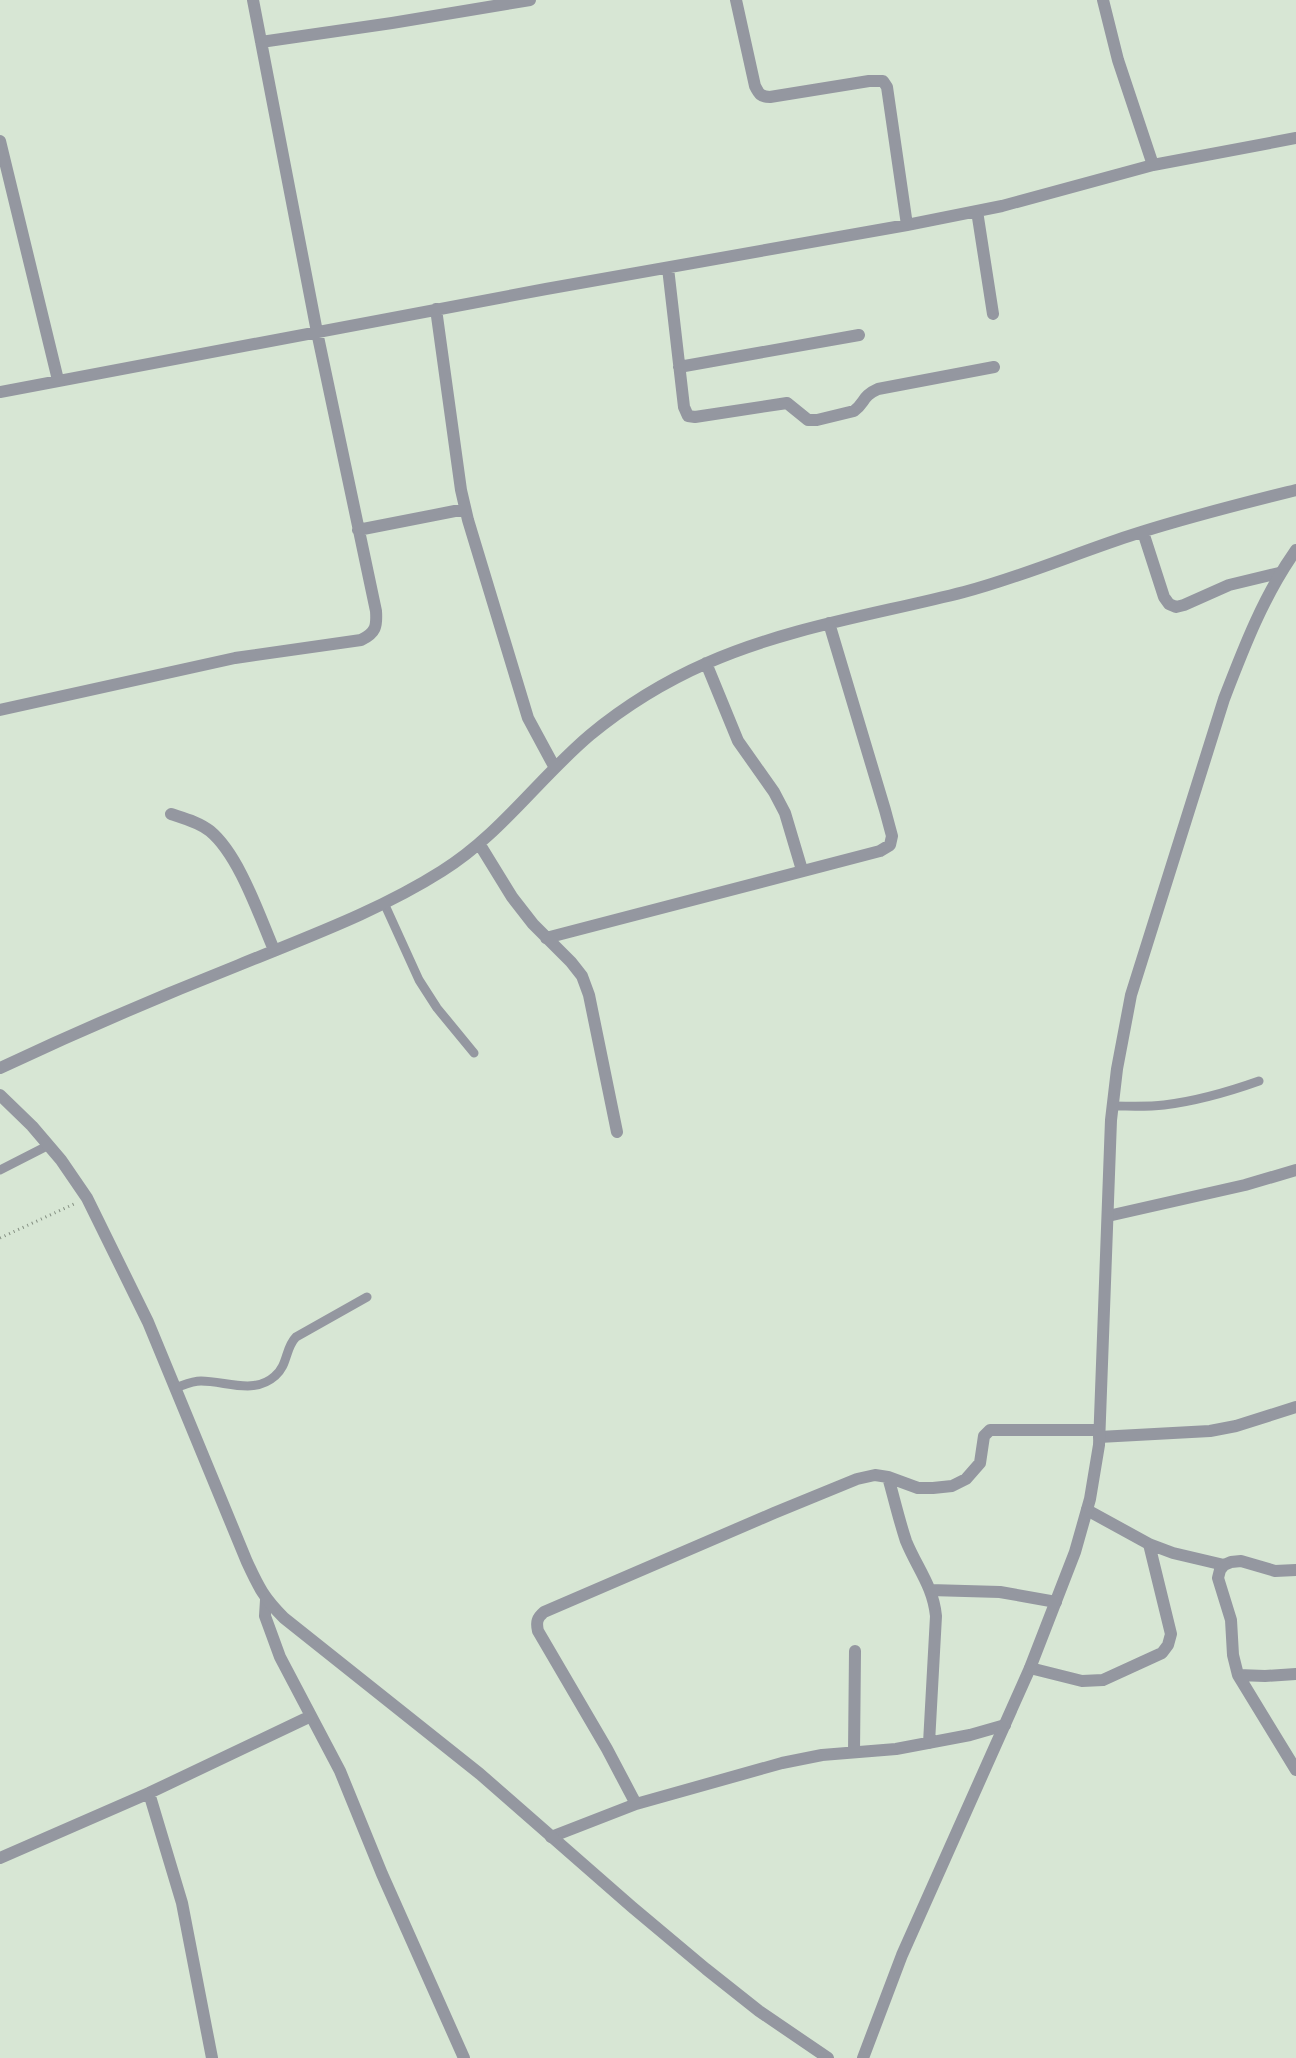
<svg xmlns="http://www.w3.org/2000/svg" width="1296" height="2058" viewBox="0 0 1296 2058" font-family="Bitter,serif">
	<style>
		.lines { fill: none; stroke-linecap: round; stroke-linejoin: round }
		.path { stroke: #848f82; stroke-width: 3; stroke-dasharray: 1 4; stroke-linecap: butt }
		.service { stroke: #9497a0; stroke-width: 9 }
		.minor { stroke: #9497a0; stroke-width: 12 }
		.tertiary { stroke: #9497a0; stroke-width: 12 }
	</style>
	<rect width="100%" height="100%" fill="#d7e6d4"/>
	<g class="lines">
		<path class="path" d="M0 1238 74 1204"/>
		<path class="service" d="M384 903 419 980 437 1008 474 1053
			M1113 1106C1130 1106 1147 1107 1164 1105 1197 1101 1228 1092 1259 1081
			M0 1170 49 1145
			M175 1388C184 1385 192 1381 201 1381 226 1381 254 1395 275 1376 288 1365 285 1348 296 1337L367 1297"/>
		<path class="minor" d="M736 0 755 86C759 94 761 97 770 97L869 81H883L887 87 907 225
			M1103 0 1118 60 1153 165
			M261 42 392 23 530 0
			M0 141 58 380
			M977 211 993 314
			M668 268 684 407 688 416 695 417 787 403 808 420H817L854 411C865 403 862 396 878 389L994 367
			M436 309 461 490 468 520 528 718 555 768
			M679 367 859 335
			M0 392 546 289 907 225 1002 206 1153 165 1296 138
			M358 530 465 509
			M1143 532 1164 597 1169 604 1176 607 1184 605 1229 585 1279 573
			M706 663 738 741 774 792 785 813 802 870
			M0 710 235 658 361 640C376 633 377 626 376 611L317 332 253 0
			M171 814C183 818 199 822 210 831 239 855 259 915 274 950
			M480 845 512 897 533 924 571 962 582 976 589 995 617 1132
			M546 938 880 851 890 845 892 836 885 810 829 623
			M0 1068C79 1031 158 997 239 965 307 937 379 911 442 871 500 835 539 778 590 735 625 706 666 681 707 663 789 627 878 614 964 592 1021 577 1074 554 1129 536 1183 518 1240 504 1296 490
			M1108 1216 1245 1185 1296 1170
			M1099 1437 1210 1431 1236 1426 1296 1407
			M888 1477C894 1498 899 1520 906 1541 917 1568 933 1586 936 1616L929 1743
			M1087 1510 1149 1544 1173 1553 1224 1565
			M1296 1570 1275 1571 1241 1561 1231 1562 1224 1565 1220 1570 1218 1578 1231 1620 1233 1655 1238 1675 1296 1770
			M930 1590 1000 1592 1056 1602
			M266 1600 265 1616 280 1657 340 1771 382 1874 464 2058
			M1030 1668 1082 1681 1103 1680 1162 1653 1168 1645 1171 1634 1149 1544
			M1238 1675 1265 1676 1296 1674
			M854 1752 855 1651
			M149 1793 182 1903 212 2058
			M636 1804 607 1749 538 1631C536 1622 537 1618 544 1612L774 1513 857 1479 875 1475 888 1477 918 1488H933L952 1486 966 1479 980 1463 984 1436 990 1430H1099
			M551 1837 636 1804 782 1763 822 1755 896 1749 970 1735 1005 1725
			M0 1858 149 1793 311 1716"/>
		<path class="tertiary" d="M0 1095 32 1126 61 1160 87 1198 148 1322 247 1562C259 1588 264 1598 284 1618L480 1774 632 1907 706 1969 759 2011 828 2058
			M863 2058 902 1955 1030 1668 1075 1552 1090 1499 1099 1445 1111 1120 1117 1069 1131 995 1224 699C1244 647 1264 595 1296 550"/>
	</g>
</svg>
